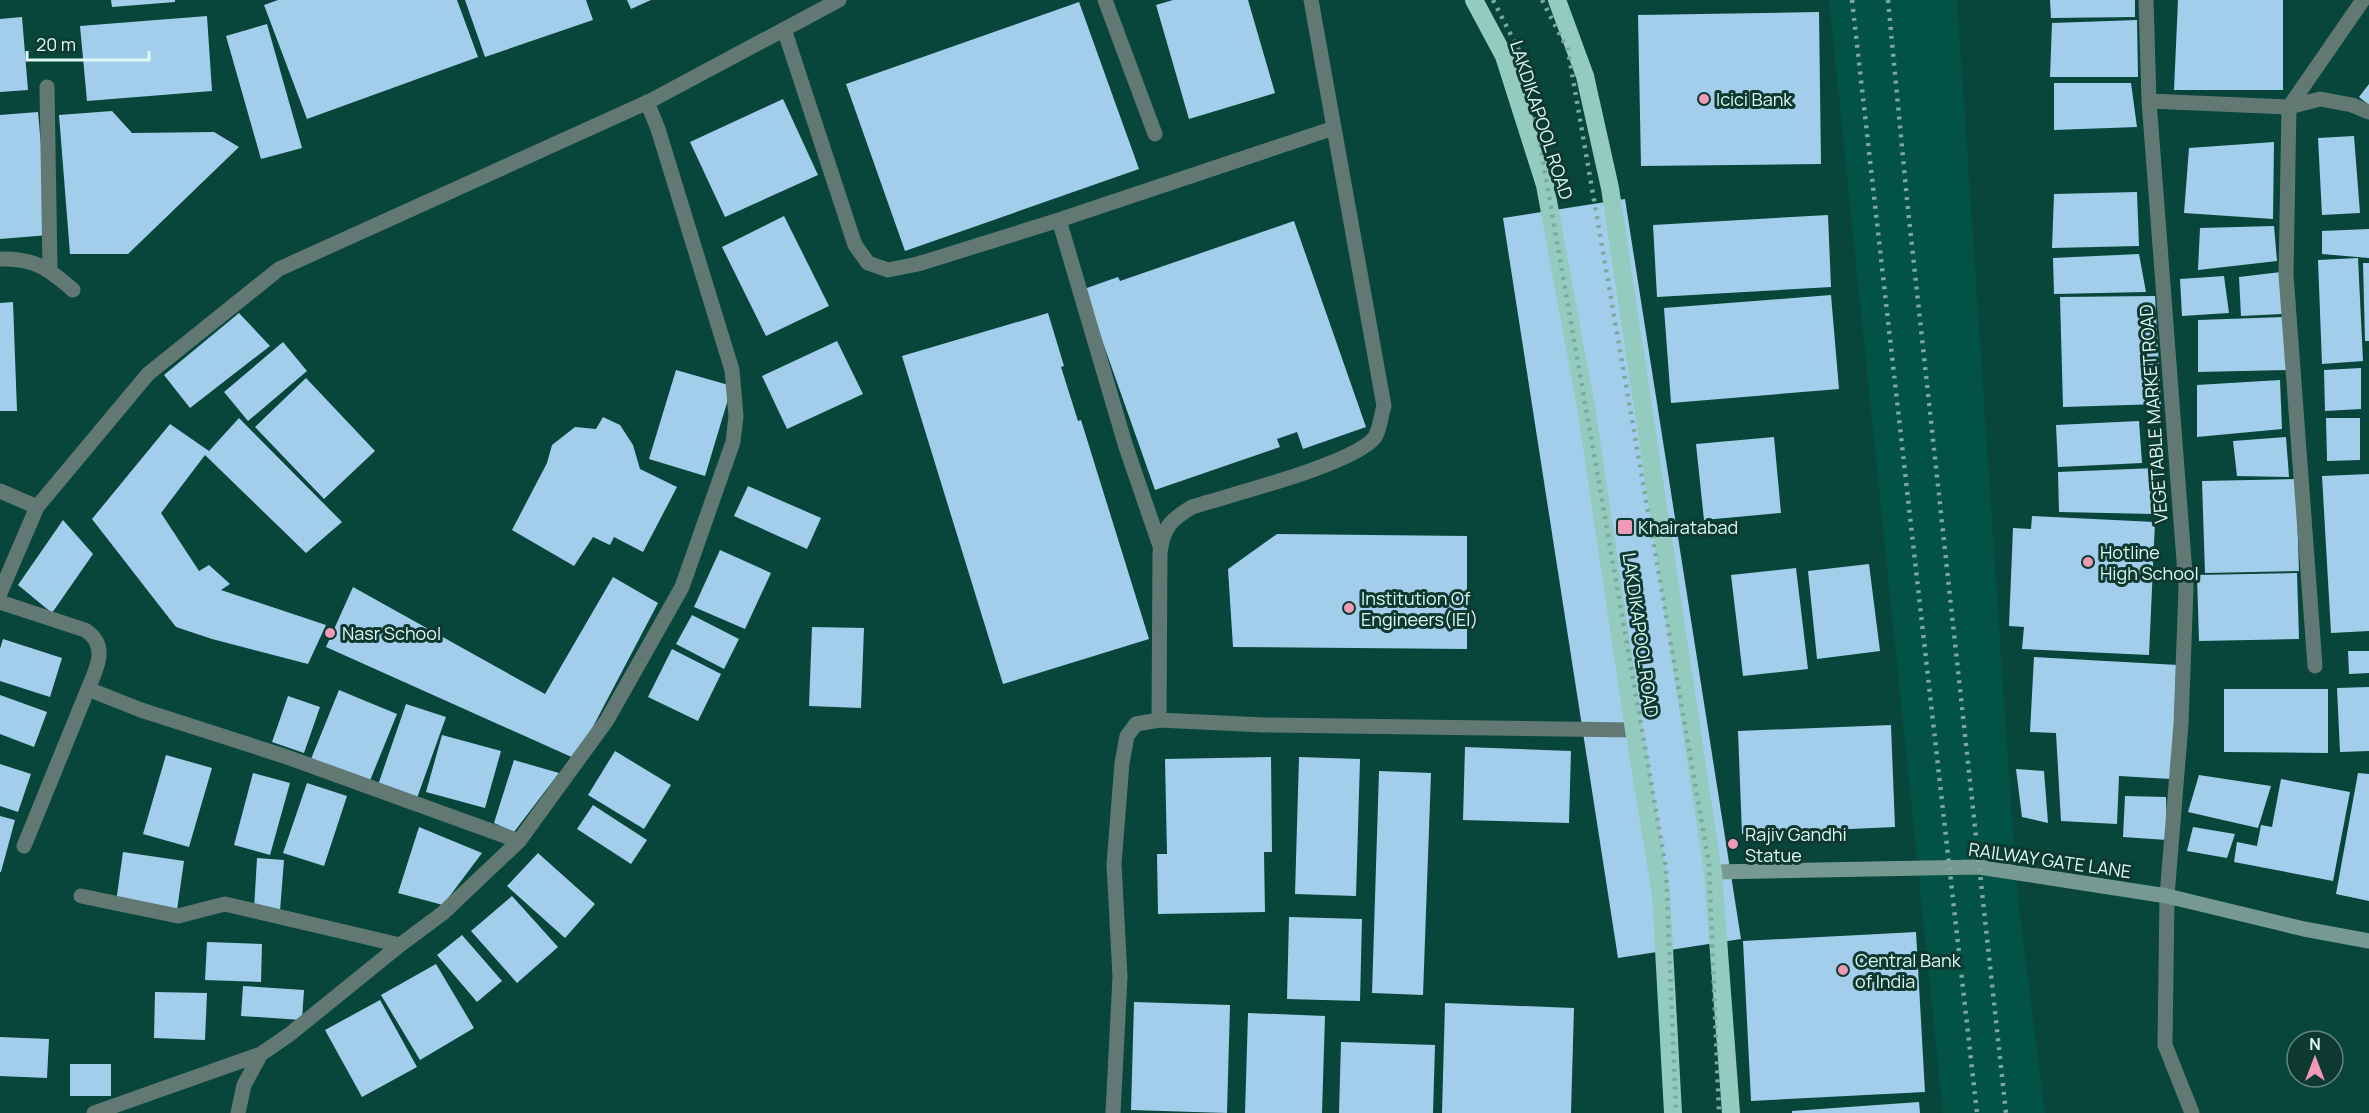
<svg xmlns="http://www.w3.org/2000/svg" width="2369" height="1113" viewBox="0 0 2369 1113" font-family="Manrope,sans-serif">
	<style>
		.built { fill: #025246 }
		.building { fill: #a3ceeb }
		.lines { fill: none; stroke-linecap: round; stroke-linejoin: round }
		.lane { stroke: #627973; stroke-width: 15 }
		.street { stroke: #627973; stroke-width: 15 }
		.secondary { stroke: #769a91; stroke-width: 15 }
		.highway { stroke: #93cbbe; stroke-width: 18 }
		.rail { stroke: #7da89f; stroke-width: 4.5; stroke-dasharray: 3 6; stroke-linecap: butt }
		.poi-dot { fill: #f09ab7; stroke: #0e3931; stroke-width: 2 }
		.labels { text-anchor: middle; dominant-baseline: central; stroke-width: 6; stroke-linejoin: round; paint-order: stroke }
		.poi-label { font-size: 18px; fill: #defaf3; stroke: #0e3931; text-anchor: start }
		.street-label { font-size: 18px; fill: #defaf3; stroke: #0e3931 }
	</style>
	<rect width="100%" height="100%" fill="#08463b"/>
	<path class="built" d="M1829 0H1957L2012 820 2019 909 2045 1113H1943Z"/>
	<path class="building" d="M111 0H175V2L112 7Z
		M278 0H457L478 57 307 119 264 5Z
		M465 0H586L593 20 485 57Z
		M627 0H651L631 9Z
		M1173 0H1248L1275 93 1189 119 1156 5Z
		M2050 0H2135V17L2051 18Z
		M2178 0H2283V90H2174Z
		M1079 2 1139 169 905 251 846 84Z
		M1819 12 1821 164 1641 166 1638 15Z
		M207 16 212 91 87 101 80 26Z
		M22 17 28 90 0 92V19Z
		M2137 20 2138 77H2050L2052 23Z
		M267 24 302 148 261 159 226 36Z
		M2054 83H2131L2137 127 2054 130Z
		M2369 84V105L2359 97Z
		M783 99 818 175 725 217 690 142Z
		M112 111 132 133 214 132 239 147 128 254H70L59 115Z
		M38 112 49 235 0 239V115Z
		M2354 136 2360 213 2322 215 2318 138Z
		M2274 142 2273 219 2184 213 2189 148Z
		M2137 192 2139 246 2052 248 2054 194Z
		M1625 199 1741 939 1618 958 1503 218Z
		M1828 215 1831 287 1657 297 1653 225Z
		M784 216 829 306 766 336 722 247Z
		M1294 221 1366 427 1303 449 1297 432 1277 439 1280 447 1155 490 1084 289 1118 277 1120 281Z
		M2274 226 2277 261 2198 270 2200 228Z
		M2369 229V258L2322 254V231Z
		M2139 254 2146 292 2054 294 2053 258Z
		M2358 258 2363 361 2322 364 2318 260Z
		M2363 263H2369V341H2365Z
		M2281 272 2282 314 2241 316 2239 277Z
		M2224 276 2229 313 2182 316 2180 279Z
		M1831 295 1839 389 1671 403 1664 308Z
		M2155 296 2161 404 2063 407 2060 297Z
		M13 302 17 411H0V303Z
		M239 313 270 346 190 408 164 375Z
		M1048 313 1064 366 1061 367 1078 421 1081 420 1149 639 1003 684 902 356Z
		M2284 317 2287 370 2198 372V320Z
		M837 341 863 394 787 429 762 376Z
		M283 342 307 371 248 421 224 392Z
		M2361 368V409L2325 411 2324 370Z
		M676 370 732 386 705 476 649 459Z
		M306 378 375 451 324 499 255 427Z
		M2280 380 2282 429 2197 437V385Z
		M603 417 620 425 633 445 640 469 677 487 643 552 614 537 610 545 593 537 574 566 512 530 547 463 552 445 575 427 596 429Z
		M239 418 342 522 306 553 205 455 161 513 199 571 209 565 230 584 221 590 326 625 308 664 212 639 176 627 92 519 170 424 209 451Z
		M2326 418H2360V460L2327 461Z
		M2139 421 2142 463 2058 467 2056 425Z
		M1774 437 1781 513 1704 520 1696 444Z
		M2286 437 2289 477 2237 476 2233 441Z
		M2156 468 2154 514 2059 512 2058 472Z
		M2369 474V631L2331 633 2322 476Z
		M2296 479 2299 571 2205 573 2202 481Z
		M748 486 821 518 807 549 734 516Z
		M2032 516 2155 522 2149 655 2022 649 2024 627 2009 626 2013 528 2031 529Z
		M63 520 93 554 52 613 18 585Z
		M1277 534 1467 536V649L1233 647 1228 569Z
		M720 550 771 573 745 629 694 607Z
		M1869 564 1880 651 1817 659 1808 571Z
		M1796 568 1808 669 1743 676 1731 575Z
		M2297 573 2299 639 2199 641 2197 575Z
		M613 577 658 603 576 759 326 647 353 587 545 694Z
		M692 615 739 639 724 669 676 644Z
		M812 627 864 628 861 708 809 706Z
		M3 639 62 658 50 697 0 681V649Z
		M672 649 721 674 698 721 648 697Z
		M2348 651H2369V673L2349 674Z
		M2034 657 2178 665 2171 779 2119 776 2117 824 2061 821 2056 733 2030 732Z
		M2369 687V751L2340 752 2337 688Z
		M2224 689H2328V753L2224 752Z
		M339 690 397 714 369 783 311 759Z
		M0 695 47 712 34 747 0 734Z
		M288 696 320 707 304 753 272 742Z
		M406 704 446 717 417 798 378 785Z
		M1891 725 1895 827 1742 834 1738 731Z
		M442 735 501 751 485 808 426 792Z
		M1465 747 1571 751 1569 823 1463 820Z
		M615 751 671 785 644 829 588 795Z
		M166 755 212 768 189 847 143 834Z
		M1271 757 1272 852H1264L1265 912 1158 914 1157 854H1167L1165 759Z
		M1299 757 1360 759 1356 896 1295 894Z
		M514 760 559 773 514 832 494 823Z
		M0 764 31 774 18 812 0 806Z
		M2016 769 2044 771 2048 823 2022 817Z
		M1379 771 1431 773 1423 995 1372 993Z
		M253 773 290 783 270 855 234 845Z
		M2358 773 2369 774V901L2336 894Z
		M2199 775 2271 786 2258 828 2188 812Z
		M2281 779 2350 792 2333 881 2234 862 2237 842 2257 846 2261 825 2272 827Z
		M307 783 347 796 324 866 283 853Z
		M2125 796 2166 797 2167 840 2123 837Z
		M593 805 647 840 631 864 577 829Z
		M0 816 15 820 1 872H0Z
		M419 827 482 853 443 905 398 893Z
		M2193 827 2235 834 2227 858 2187 851Z
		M123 852 184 861 177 910 116 902Z
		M538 853 595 904 565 938 507 886Z
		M257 858 284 860 280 911 254 909Z
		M512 896 558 947 517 983 471 931Z
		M1289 917 1362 919 1360 1001 1287 999Z
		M1916 932 1925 1092 1751 1101 1743 941Z
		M462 935 502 981 477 1002 437 955Z
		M207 942 262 944 261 982 205 980Z
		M436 964 474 1028 420 1060 381 995Z
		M243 986 304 990 302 1020 241 1016Z
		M155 992 207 993 205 1040 154 1038Z
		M380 1000 417 1067 362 1097 325 1030Z
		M1134 1002 1230 1005 1227 1113 1131 1110Z
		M1445 1003 1574 1008 1571 1113H1442Z
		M1248 1013 1325 1016 1322 1113H1245Z
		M0 1037 49 1039 47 1078 0 1076Z
		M1341 1042 1435 1045 1433 1113H1339Z
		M70 1064H111V1096H70Z
		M1919 1102 1920 1113H1792V1111Z"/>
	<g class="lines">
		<path class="lane" d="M1105 0 1155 134
			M47 87 50 269"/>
		<path class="street" d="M2146 0 2149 101 2186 587 2181 724 2167 896 2165 1045 2192 1113
			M784 29 855 245 868 263 888 270 918 264 1059 220 1334 128
			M2149 101 2289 107 2320 99 2352 105 2369 112
			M1059 220 1126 447 1160 546
			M0 259C34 258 48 268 73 290
			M0 491 37 507
			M0 593 37 507 148 374 279 269 650 101 839 0
			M0 602 85 630C109 645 97 668 88 689
			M2315 666 2286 275 2289 107 2363 0
			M1159 720 1160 553C1163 528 1170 520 1192 507 1229 495 1355 464 1375 437 1380 429 1381 415 1384 406L1311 0
			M24 846 88 689 141 710 284 756 519 841
			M81 896 178 916 225 904 400 945
			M94 1113 261 1054
			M238 1113 244 1085 261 1054 290 1034 400 945 443 913 519 841 607 720 682 587 733 442 736 416 732 370 658 129 647 102
			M1113 1113 1120 977 1114 864 1122 763 1127 736 1136 724 1159 720 1264 725 1634 730"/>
		<path class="secondary" d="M1713 872 1979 867 2167 896 2304 929 2369 941"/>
		<path class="highway" d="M1474 0 1504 56 1545 185 1587 413 1634 730 1661 894 1673 1113
			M1557 0 1585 76 1610 188 1713 872 1731 1113"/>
		<path class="rail" d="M1493 0 1526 64 1666 868 1676 1113
			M1542 0 1568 50 1709 864 1719 1113
			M1852 0 1977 1113
			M1888 0 1907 200 2006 1113"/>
	</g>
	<g class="poi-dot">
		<circle cx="1704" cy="99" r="6"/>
		<rect x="1617" y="519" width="16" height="16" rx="3"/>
		<circle cx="2088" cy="562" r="6"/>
		<circle cx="1349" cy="608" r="6"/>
		<circle cx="330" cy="633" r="6"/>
		<circle cx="1733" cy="844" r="6"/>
		<circle cx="1843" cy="970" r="6"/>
	</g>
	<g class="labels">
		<g class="poi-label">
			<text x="1716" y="99">Icici Bank</text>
			<text x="1638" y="527">Khairatabad</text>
			<text x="2100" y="552">Hotline<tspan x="2100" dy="21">High School</tspan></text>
			<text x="1361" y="598">Institution Of<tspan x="1361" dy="21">Engineers(IEI)</tspan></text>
			<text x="342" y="633">Nasr School</text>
			<text x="1745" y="834">Rajiv Gandhi<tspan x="1745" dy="21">Statue</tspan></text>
			<text x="1855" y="960">Central Bank<tspan x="1855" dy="21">of India</tspan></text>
		</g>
		<g class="street-label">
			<text transform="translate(1542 120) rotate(72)">LAKDIKAPOOL ROAD</text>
			<text transform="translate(2153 414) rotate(-94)">VEGETABLE MARKET ROAD</text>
			<text transform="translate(1641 635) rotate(82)">LAKDIKAPOOL ROAD</text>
			<text transform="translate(2050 860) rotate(8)">RAILWAY GATE LANE</text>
		</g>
	</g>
	<g transform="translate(2315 1059)"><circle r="28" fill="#0e3931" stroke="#61867f" stroke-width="1.5"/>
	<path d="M0-4.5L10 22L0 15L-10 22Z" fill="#f09ab7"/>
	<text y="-9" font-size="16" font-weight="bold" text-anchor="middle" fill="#defaf3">N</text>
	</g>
	<path d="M27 51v9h122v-9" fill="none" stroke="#defaf3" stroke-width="3"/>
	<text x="36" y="51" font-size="18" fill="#defaf3" stroke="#0e3931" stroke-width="4.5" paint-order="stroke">20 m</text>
</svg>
